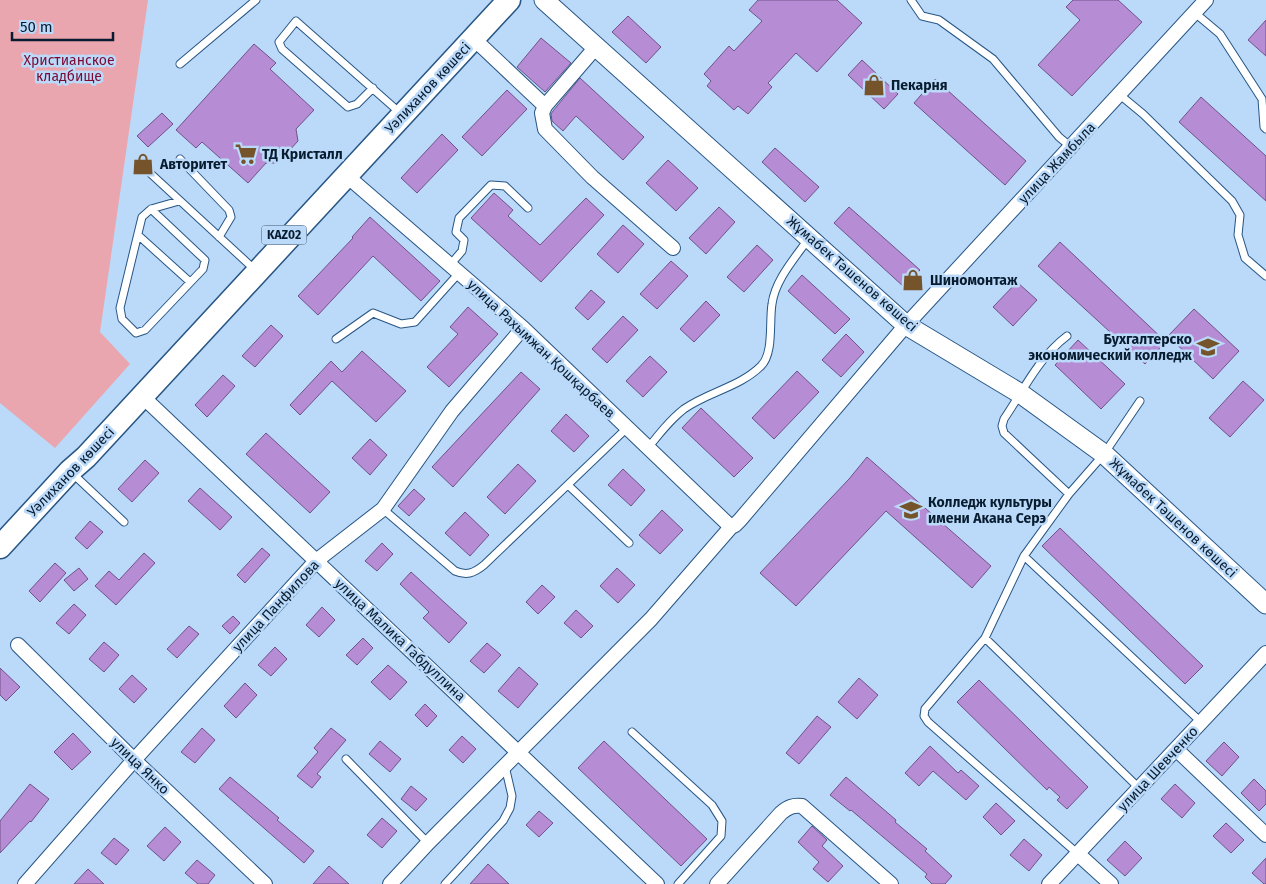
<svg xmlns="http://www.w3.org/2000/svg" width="1266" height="884" viewBox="0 0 1266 884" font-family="'Fira Sans',sans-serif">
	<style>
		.green { fill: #eaa6af }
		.building { fill: #b68cd5; stroke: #715288 }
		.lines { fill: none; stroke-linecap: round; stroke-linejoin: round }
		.service-casing { stroke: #275684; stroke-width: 9 }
		.minor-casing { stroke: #275684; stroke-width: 16 }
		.secondary-casing { stroke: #275684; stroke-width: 21 }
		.trunk-casing { stroke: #275684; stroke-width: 25 }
		.service { stroke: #fff; stroke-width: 7 }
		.minor { stroke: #fff; stroke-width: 14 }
		.secondary { stroke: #fff; stroke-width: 19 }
		.trunk { stroke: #fff; stroke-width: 22 }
		.labels { text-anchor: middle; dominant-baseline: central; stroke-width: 5; stroke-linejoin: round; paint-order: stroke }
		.shield { fill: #bbd9f9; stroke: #3e556c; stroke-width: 1 }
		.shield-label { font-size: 12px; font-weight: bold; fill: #081c2f }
		.park-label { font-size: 14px; fill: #7b0930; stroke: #bbd9f9 }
		.poi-label { font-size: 14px; font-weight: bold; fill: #081c2f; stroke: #bbd9f9; text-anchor: start }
		.street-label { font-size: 14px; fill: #081c2f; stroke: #bbd9f9 }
	</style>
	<rect width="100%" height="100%" fill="#bbd9f9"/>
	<path class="green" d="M0 0H148L100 332 130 364 55 448 0 403Z"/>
	<path class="building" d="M758 0H837L862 23 817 72 796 53 768 83 772 87 748 114 738 106 734 110 707 86 711 81 704 74 729 46 734 51 762 21 749 10Z
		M1073 0H1118L1142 22 1072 96 1038 65 1080 20 1066 7Z
		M628 16 661 47 646 63 612 32Z
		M1266 20V56L1248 40Z
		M541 38 571 63 545 92 517 67Z
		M254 44 276 63 270 69 314 110 296 129 298 141 278 163H266L248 183 202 142 196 148 176 130Z
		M862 60 898 94 884 109 848 75Z
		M580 78 644 137 623 160 576 116 563 131 552 121 551 114 553 111Z
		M935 79 1026 161 1005 185 914 103Z
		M507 90 527 109 482 156 462 137Z
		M1201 97 1266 156V201L1179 122Z
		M162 113 173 124 148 147 137 136Z
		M442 134 458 150 417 193 401 178Z
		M775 148 819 187 805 202 762 162Z
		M668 160 698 188 676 211 646 183Z
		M494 193 513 210 508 216 540 245 586 198 604 215 541 282 471 218Z
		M719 207 735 222 706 254 689 238Z
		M849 207 920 270 904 287 834 223Z
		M370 217 440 281 421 301 373 256 318 315 298 296 353 238 352 237Z
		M623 225 644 244 618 273 597 254Z
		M1060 242 1166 342 1145 364 1038 266Z
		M757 245 773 260 744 292 727 277Z
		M671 261 688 276 657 309 640 294Z
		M802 275 850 319 835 334 788 291Z
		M1017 282 1037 300 1013 326 993 307Z
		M591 290 605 302 588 320 575 308Z
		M706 301 720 315 694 342 680 329Z
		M468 307 498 334 449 387 427 367 458 334 450 327Z
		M1194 309 1239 351 1213 379 1168 336Z
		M623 316 638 330 607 363 592 349Z
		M271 325 283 336 255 367 242 356Z
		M846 334 864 352 841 377 822 360Z
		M1078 340 1125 384 1101 409 1055 365Z
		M362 351 406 391 376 422 332 381 300 415 290 405 331 361 342 372Z
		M650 356 667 372 643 397 626 381Z
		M797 371 819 392 774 439 752 418Z
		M521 372 540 389 453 487 432 467Z
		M223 375 235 386 207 417 195 405Z
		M1243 381 1264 400 1230 437 1209 418Z
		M701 408 753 458 734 477 682 428Z
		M566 414 589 436 574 452 551 431Z
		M266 433 330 492 310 513 246 454Z
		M370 439 387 455 370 475 352 458Z
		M867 457 991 566 972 588 886 511 796 606 760 573 849 479Z
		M145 460 159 473 132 502 118 489Z
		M518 464 536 481 505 514 487 497Z
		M623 469 645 490 631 506 608 485Z
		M200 488 232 517 220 530 188 501Z
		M414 489 425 499 409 516 398 506Z
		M662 510 683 530 660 554 639 535Z
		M465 512 489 535 470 556 445 533Z
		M90 521 103 532 87 549 75 538Z
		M1060 528 1203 666 1185 684 1042 546Z
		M382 543 393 554 377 571 365 561Z
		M262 548 270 555 245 583 237 575Z
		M144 553 155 563 116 605 95 586 109 571 119 580Z
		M55 563 66 573 40 602 29 591Z
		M79 568 88 579 74 591 64 580Z
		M617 568 635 585 618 603 600 586Z
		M411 572 467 623 449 643 423 618 429 612 400 584Z
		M542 585 555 597 538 614 526 602Z
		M74 604 86 615 69 634 56 623Z
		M322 607 335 620 319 637 306 625Z
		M576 610 593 626 581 638 564 623Z
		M233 616 240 623 230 634 222 626Z
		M189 626 199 634 177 658 167 649Z
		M363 638 373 648 357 665 346 655Z
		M104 642 119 655 104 672 89 659Z
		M487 643 501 655 484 673 470 661Z
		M275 647 287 659 271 676 258 665Z
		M388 665 407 682 390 700 371 682Z
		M519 667 538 684 518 708 498 691Z
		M0 668 20 687 6 701 0 695Z
		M132 675 147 689 134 703 119 689Z
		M859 678 878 695 857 719 838 702Z
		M979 680 1088 787 1067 809 1057 800 1060 797 1049 787 1047 790 957 702Z
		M245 683 257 695 236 718 224 706Z
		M425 704 437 716 427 727 415 715Z
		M817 716 831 727 799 764 786 753Z
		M202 728 215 740 195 763 181 752Z
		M331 728 346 740 317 774 321 777 312 788 297 776 318 752 314 748Z
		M73 733 91 752 72 770 54 752Z
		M462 736 476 749 463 763 449 750Z
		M380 741 401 759 390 772 369 754Z
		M604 741 707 839 681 866 578 768Z
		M1224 742 1239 757 1222 776 1206 761Z
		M930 746 958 773 961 770 979 786 966 800 933 771 919 786 905 773Z
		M230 777 279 818 277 820 314 851 304 863 219 789Z
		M846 777 896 820 895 822 927 849 925 851 952 876 945 884H932L925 877 927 874 851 810 850 811 830 795Z
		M1254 779 1266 791V804L1259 811 1241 793Z
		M30 784 49 799 31 822 30 821 0 853V821Z
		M1175 784 1195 803 1182 818 1161 799Z
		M411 786 427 799 416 811 401 799Z
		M996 803 1015 821 1001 835 983 817Z
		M539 811 553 823 539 837 526 825Z
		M382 818 397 831 382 848 367 835Z
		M1226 823 1244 840 1231 853 1213 836Z
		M812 826 827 840 822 846 843 866 828 882 813 869 819 862 798 842Z
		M165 827 181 842 164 861 147 846Z
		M114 838 129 850 116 865 101 853Z
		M1024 839 1042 855 1029 871 1010 855Z
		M1125 841 1142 858 1125 876 1107 860Z
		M1266 858V884H1264L1252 873Z
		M197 860 215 875 208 884H198L185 873Z
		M488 864 509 884H470Z
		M329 866 349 884H313Z
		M88 869 104 884H74Z"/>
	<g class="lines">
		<g class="service-casing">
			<path id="service" d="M911 0 922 16 939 20 993 59 1059 137 1071 147
				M1195 13 1220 34 1262 99 1264 127 1266 129
				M180 64 256 0
				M373 88 357 104 348 107 282 49 279 42 296 21 398 111
				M1120 95 1143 114 1232 201 1240 215 1238 235 1245 258 1266 276
				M180 159 229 210 231 217 219 237
				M150 173 253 268
				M151 209 205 260 203 269 145 330 136 333 122 319 120 308 142 217 151 209 179 201
				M138 235 190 282
				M450 265 462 251 464 240 456 232 459 218 491 185 505 186 528 208
				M1067 336C1039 357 1023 391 1004 419L1002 426 1004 433 1069 494
				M336 339 373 313 401 324 415 322 459 273
				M648 448C659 434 670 420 684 409 708 392 740 387 761 366 774 353 769 322 772 304 775 280 795 258 809 238
				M72 473 124 522
				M568 485 629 543
				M383 509 455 571C467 576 474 573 484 565L627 428
				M1024 556 1201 722
				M985 638 1139 788
				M632 732 712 805 722 821 721 836 678 884
				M346 759 428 843
				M1078 854 928 722 924 716 925 709 985 638 1024 556 1069 494 1104 454 1140 401
				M445 884 503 821 510 808 512 796 505 766"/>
		</g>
		<g class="minor-casing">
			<path id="minor" d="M473 38 545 106
				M596 47 545 106 542 113 545 129 592 177 673 248
				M347 176 523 328 731 527
				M142 396 657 884
				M18 645 134 760 265 884
				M1176 749 1266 835
				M1078 854 1111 884
				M25 884 134 760 316 561 383 509 452 411 523 328
				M390 884 428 843 651 619 731 527 735 525 740 520 906 325 1206 0
				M717 884 781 813C788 807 793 805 802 806L891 884
				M1049 884 1266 653"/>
		</g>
		<g class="secondary-casing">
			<path id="secondary" d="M544 0 906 325 1021 394 1104 454 1266 604"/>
		</g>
		<g class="trunk-casing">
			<path id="trunk" d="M0 547 70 471 86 457 509 0"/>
		</g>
		<use href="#service" class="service"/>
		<use href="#minor" class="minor"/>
		<use href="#secondary" class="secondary"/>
		<use href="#trunk" class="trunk"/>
	</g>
	<defs>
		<g id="shop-bare" transform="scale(1.725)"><path d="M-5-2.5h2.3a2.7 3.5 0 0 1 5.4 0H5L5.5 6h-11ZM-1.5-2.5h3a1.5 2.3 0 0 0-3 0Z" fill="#75542b" stroke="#bbd9f9" stroke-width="2.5" paint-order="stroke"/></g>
		<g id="supermarket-bare" transform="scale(1.725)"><path d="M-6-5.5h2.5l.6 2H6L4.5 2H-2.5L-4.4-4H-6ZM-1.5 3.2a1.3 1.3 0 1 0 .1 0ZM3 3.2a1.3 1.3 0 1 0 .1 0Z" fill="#75542b" stroke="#bbd9f9" stroke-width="2.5" paint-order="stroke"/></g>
		<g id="university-bare" transform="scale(1.725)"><path d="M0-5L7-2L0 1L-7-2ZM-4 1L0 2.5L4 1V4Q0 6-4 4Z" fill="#75542b" stroke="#bbd9f9" stroke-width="2.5" paint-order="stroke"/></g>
	</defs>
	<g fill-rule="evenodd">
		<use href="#shop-bare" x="874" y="85"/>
		<use href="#supermarket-bare" x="246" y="154"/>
		<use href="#shop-bare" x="143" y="164"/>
		<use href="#shop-bare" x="913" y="280"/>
		<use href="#university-bare" x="1208" y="347"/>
		<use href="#university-bare" x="911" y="510"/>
	</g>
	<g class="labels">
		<rect class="shield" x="261.5" y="225.5" width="45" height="19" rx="4"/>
		<g class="shield-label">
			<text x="284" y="235">KАZ02</text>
		</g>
		<g class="park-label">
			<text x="69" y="60">Христианское<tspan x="69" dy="16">кладбище</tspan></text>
		</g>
		<g class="poi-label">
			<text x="891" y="85">Пекарня</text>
			<text x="262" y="154">ТД Кристалл</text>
			<text x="160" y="164">Авторитет</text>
			<text x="930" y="280">Шиномонтаж</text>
			<text x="1192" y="339" text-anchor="end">Бухгалтерско<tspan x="1192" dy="16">экономический колледж</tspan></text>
			<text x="928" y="502">Колледж культуры<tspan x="928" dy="16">имени Акана Серэ</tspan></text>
		</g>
		<g class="street-label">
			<text transform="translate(428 88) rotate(-47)">Уәлиханов көшесі</text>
			<text transform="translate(1057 163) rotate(-47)">улица Жамбыла</text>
			<text transform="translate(852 274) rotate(41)">Жұмабек Тәшенов көшесі</text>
			<text transform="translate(541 349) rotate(43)">улица Рахымжан Қошқарбаев</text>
			<text transform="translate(71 472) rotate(-46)">Уәлиханов көшесі</text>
			<text transform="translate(1173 518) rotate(43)">Жұмабек Тәшенов көшесі</text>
			<text transform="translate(276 606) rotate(-47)">улица Панфилова</text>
			<text transform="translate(400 640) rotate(43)">улица Малика Габдуллина</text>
			<text transform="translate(140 766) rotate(44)">улица Янко</text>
			<text transform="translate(1158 769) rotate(-47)">улица Шевченко</text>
		</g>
	</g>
	<path d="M12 32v8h101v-8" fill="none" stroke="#081c2f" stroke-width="2.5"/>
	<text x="20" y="32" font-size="15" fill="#081c2f" stroke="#bbd9f9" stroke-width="4" paint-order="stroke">50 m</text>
</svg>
